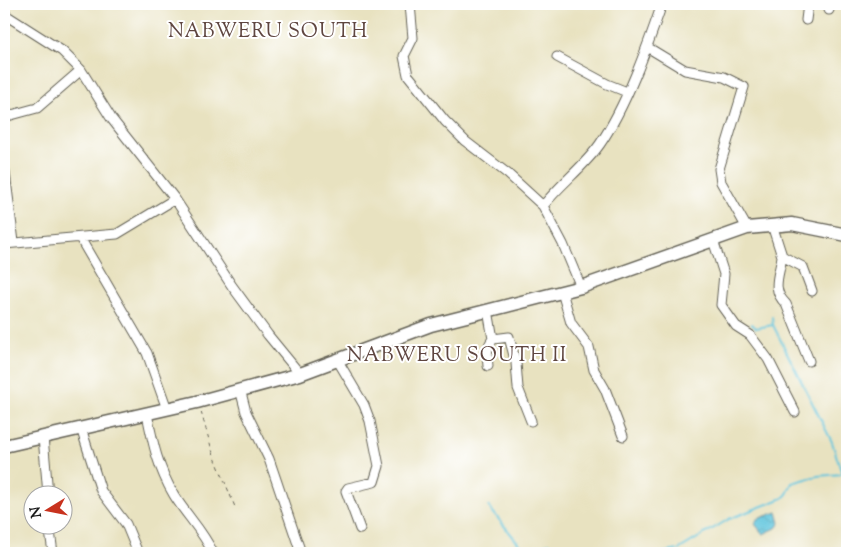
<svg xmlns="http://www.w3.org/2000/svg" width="851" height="557" viewBox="0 0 851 557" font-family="'Sorts Mill Goudy',serif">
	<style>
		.water { fill: url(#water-waves); stroke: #3e707c }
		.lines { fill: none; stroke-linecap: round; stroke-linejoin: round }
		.stream { stroke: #5fc5dd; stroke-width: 2 }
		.street-casing { stroke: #636155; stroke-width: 11 }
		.secondary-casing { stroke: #636155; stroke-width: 15 }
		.path { stroke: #636155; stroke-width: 1; stroke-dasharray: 4 4; stroke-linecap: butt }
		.street { stroke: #fff; stroke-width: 9 }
		.secondary { stroke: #fff; stroke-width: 12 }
		.labels { text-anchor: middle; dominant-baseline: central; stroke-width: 4; stroke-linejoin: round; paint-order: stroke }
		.quarter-label { font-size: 20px; letter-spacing: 1px; fill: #5f4640; stroke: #fff }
	</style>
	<defs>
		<pattern id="water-waves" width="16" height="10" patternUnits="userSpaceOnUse" patternTransform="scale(1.25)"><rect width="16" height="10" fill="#5fc5dd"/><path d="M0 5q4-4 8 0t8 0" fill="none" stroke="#52a9bd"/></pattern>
	</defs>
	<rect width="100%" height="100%" fill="#fff"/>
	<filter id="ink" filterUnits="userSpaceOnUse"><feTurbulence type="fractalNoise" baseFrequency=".02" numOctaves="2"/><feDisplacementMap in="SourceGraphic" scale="10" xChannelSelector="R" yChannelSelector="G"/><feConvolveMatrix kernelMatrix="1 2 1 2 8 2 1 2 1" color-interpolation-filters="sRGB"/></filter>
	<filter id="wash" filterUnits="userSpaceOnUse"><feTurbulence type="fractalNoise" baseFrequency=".0096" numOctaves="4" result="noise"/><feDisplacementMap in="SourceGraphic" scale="20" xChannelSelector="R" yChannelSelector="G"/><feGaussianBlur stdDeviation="1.12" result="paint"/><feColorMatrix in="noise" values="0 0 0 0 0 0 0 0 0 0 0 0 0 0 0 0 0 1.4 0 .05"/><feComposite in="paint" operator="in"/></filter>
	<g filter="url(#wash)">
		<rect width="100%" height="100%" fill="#e8e2c0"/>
		<path class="water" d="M777 512 780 523 776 528 763 534 755 524 757 519Z"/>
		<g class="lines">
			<path class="stream" d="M772 317 773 325 832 442 842 474
				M752 324 756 328 773 325
				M488 506 519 544 520 553
				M456 552 457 553
				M522 553 550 543 560 553
				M662 553 678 550 729 519 783 498 787 494 792 483 817 476 842 474 847 471"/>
		</g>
	</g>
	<g filter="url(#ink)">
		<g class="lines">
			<g class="street-casing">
				<path id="street" d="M410 4 413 38 404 56 408 75 445 121 465 141 508 174 543 206 563 244 581 287
					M829 10V4
					M4 14 62 51 81 70 111 118 175 199 232 286 268 335 300 374
					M806 20 808 4
					M647 47 685 70 724 77 744 87 719 169 721 182 747 228
					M557 57 607 84 627 92
					M4 117 37 108 81 70
					M4 165 14 242
					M543 206C560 184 584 167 600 144 626 106 647 48 662 4
					M772 225 782 256 803 267 812 291
					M80 238 147 353 167 409
					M713 240 724 274 721 305 736 326 750 335 768 359 795 412
					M4 244 117 234 175 199
					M782 256C780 274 770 289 786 304L809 361
					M562 292 571 323 589 347 594 370 605 389 623 436
					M488 310 493 339 509 337 516 363 518 388 531 421
					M338 361 364 405 370 421 379 466 374 482 348 488 346 491 360 529
					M488 366C487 355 486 347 493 339
					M240 389 246 412 269 459 301 553
					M147 414C153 444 158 468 174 495 186 515 203 531 213 553
					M81 428 101 491 126 524 138 553
					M43 437 48 494
					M49 524 53 553"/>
			</g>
			<g class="secondary-casing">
				<path id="secondary" d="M4 446 197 402 300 374 431 325 581 287 747 228 792 224 847 235"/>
			</g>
			<path class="path" d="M201 412 212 450 235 507"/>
			<use href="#street" class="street"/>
			<use href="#secondary" class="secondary"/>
		</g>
	</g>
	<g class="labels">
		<g class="quarter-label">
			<text x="268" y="32">NABWERU SOUTH</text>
			<text x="457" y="356">NABWERU SOUTH II</text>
		</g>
	</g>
	<rect width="851" height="557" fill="none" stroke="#fff" stroke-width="20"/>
	<g transform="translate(48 510) rotate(260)"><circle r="24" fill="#ffffff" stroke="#a4a4a4"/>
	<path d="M0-4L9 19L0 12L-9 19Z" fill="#c8321e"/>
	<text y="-8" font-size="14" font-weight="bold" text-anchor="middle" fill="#1c1c1c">N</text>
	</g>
</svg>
